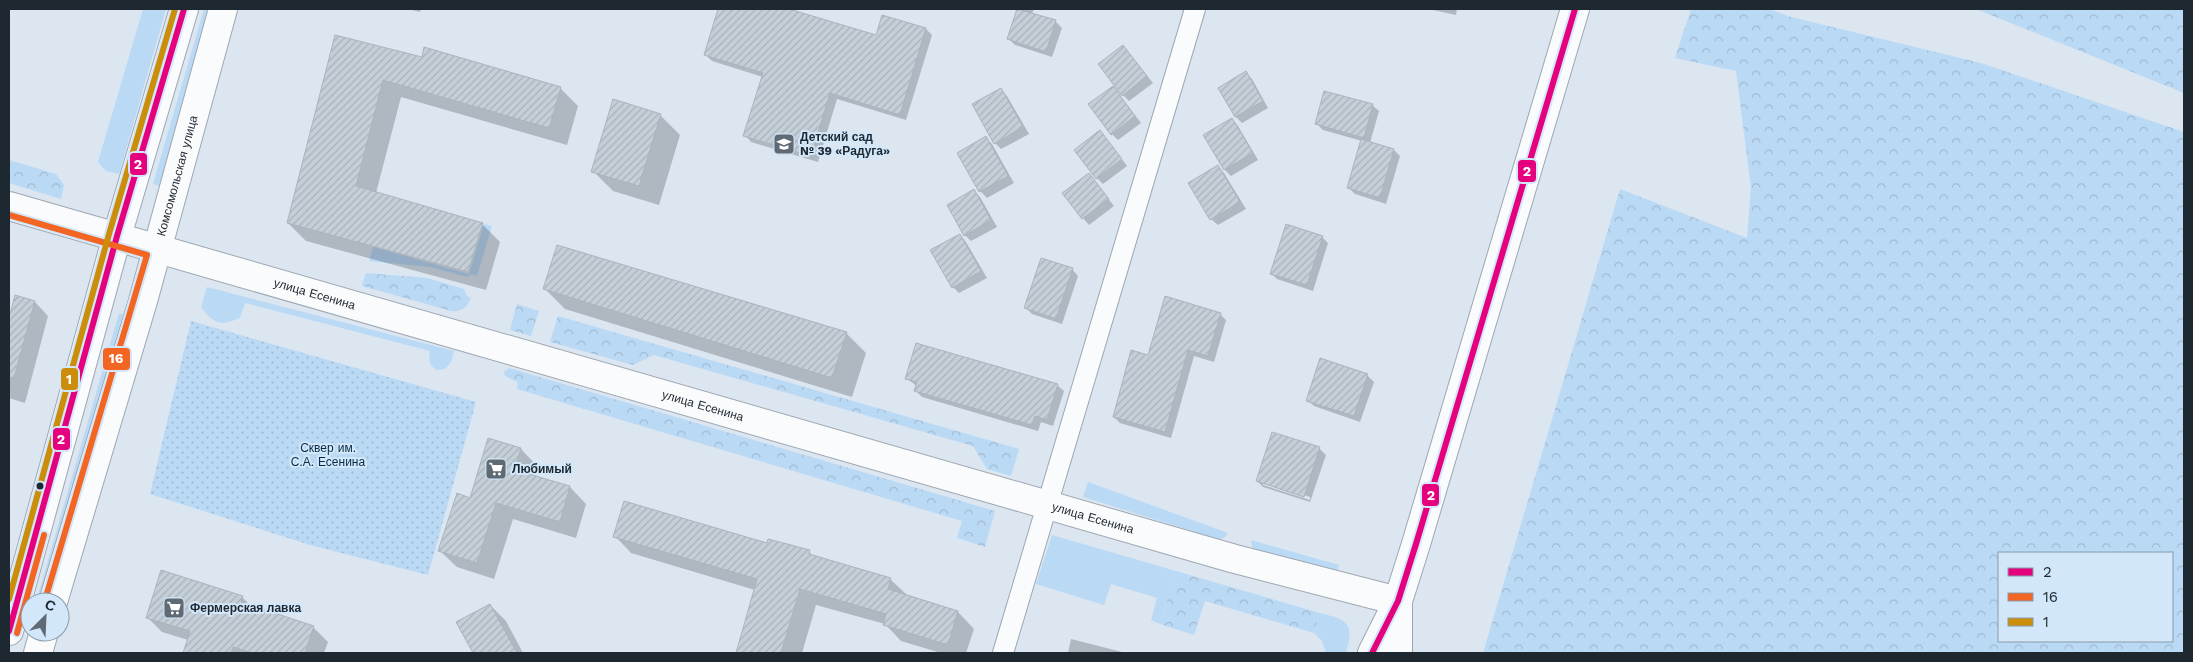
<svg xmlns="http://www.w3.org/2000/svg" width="2193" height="662" viewBox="0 0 2193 662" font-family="'Work Sans',sans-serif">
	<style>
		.grass { fill: #bad9f5 }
		.forest { fill: url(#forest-crowns); fill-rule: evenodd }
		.garden { fill: url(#garden-dots) }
		.shadow { fill: #0003; fill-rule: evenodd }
		.building { fill: url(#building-hatch); stroke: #aab4bd }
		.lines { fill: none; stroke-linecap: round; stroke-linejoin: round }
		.street-casing { stroke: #9ea7b0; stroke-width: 22 }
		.secondary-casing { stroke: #9ea7b0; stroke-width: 30 }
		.primary-casing { stroke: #9ea7b0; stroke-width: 30 }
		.street { stroke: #fafbfd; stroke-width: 20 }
		.secondary { stroke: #fafbfd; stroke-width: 28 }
		.primary { stroke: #fafbfd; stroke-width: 28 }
		.bus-1-casing { stroke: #d2e7fa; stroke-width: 10 }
		.bus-2-casing { stroke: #d2e7fa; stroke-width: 10 }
		.bus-3-casing { stroke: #d2e7fa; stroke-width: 10 }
		.bus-1 { stroke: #e5007d; stroke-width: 6 }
		.bus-2 { stroke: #f26522; stroke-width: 6 }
		.bus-3 { stroke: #cc8d0a; stroke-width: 6 }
		.bus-dot { fill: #1e2831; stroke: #d2e7fa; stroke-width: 2 }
		.labels { text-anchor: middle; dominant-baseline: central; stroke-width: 4; stroke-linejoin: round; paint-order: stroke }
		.poi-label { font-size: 12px; font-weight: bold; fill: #1e2831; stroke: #d2e7fa; text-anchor: start }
		.street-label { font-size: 12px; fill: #1e2831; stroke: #d2e7fa }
		.park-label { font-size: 12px; fill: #0a2d45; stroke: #d2e7fa }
		.line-badge { stroke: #d2e7fa; stroke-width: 2 }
		.badge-label { font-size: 14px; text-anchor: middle; font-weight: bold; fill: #fff }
	</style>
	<defs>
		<pattern id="forest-crowns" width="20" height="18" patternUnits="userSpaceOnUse" patternTransform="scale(1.25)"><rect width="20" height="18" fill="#bad9f5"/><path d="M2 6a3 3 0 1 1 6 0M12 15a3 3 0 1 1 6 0" fill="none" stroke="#9fbad2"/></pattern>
		<pattern id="garden-dots" width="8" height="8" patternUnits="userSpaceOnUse" patternTransform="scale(1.25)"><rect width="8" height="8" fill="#bad9f5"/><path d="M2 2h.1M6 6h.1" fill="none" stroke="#9fbad2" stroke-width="1.8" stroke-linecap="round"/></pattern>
		<pattern id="building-hatch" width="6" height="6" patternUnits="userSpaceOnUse" patternTransform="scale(1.25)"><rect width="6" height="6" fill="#c5cfd8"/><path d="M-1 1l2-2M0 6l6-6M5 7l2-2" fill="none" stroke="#a9b2ba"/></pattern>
	</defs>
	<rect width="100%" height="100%" fill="#dbe6f1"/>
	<path class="grass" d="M143 9H166L119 174 106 171 98 162Z
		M204 9H211L160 186 153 184Z
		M484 224 492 226 477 276 472 274 467 277 430 267 369 261 373 247 469 274Z
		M207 287 454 351 451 362 445 369 437 370C428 365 429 360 430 351L245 303 240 318C220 326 215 325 201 307Z
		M119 313 126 315 43 602H36Z
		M1088 482 1228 533 1224 538 1218 539 1083 497Z
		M1052 535 1176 571 1160 624 1151 620 1157 598 1111 584 1104 605 1036 584Z
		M1251 540 1339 565 1336 575 1258 552 1252 547Z
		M1320 613C1348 620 1355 623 1346 653H1326L1322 641 1314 633Z"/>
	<path class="forest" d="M1691 9H1769L1791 17 1981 63 2184 132V653H1483L1620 189 1747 238 1751 188 1736 71 1675 58ZM2172 553V641H1999V553Z
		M1976 9H2184V93Z
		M9 160 56 174 64 185 61 199 9 183Z
		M366 273 427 278 464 289 467 296 471 298C468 307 461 312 451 311L362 286Z
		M517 304 539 311 531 336 510 330Z
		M558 316 1019 449 1011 476 987 469 973 446 654 355 633 365 550 342Z
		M509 368 995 511 985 547 957 538 962 521 517 389 518 382 505 376 504 372Z
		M1176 571 1320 613 1314 633 1205 601 1194 635 1160 624Z"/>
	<path class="garden" d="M191 321 476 402 428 575 310 545 150 494Z"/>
	<path class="shadow" d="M408 9H421L420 12Z
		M720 9H785L877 37 883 16 926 29 932 35 906 120 837 99 818 162 751 142 745 135 763 77 712 61 706 55Z
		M1011 9H1034L1032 14 1055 21 1062 28 1052 57 1015 45 1009 39 1018 11Z
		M1428 9H1457L1456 15Z
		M336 37 422 59 560 88 578 106 567 145 401 97 376 193 482 224 500 242 486 290 306 241 288 223Z
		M1123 46 1153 83 1129 101 1123 95Z
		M1246 73 1252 79 1268 108 1242 123 1236 117 1219 88Z
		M1001 90 1007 96 1029 134 1001 149 995 143Z
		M1119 94 1141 123 1118 140 1112 134Z
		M1372 105 1379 111 1370 143 1394 150 1400 156 1386 204 1355 194 1349 188 1362 141 1323 130 1317 124Z
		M660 115 680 135 659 205 613 191 593 171Z
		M1231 119 1238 126 1258 160 1231 176 1225 170 1204 135Z
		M986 138 992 144 1014 183 987 198 980 191 959 153Z
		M1106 138 1127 166 1103 184 1097 178Z
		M1218 167 1224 173 1246 209 1218 225 1211 219 1190 183Z
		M1089 174 1114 206 1089 225 1083 218Z
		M974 191 980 197 997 227 971 241 965 235Z
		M960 235 966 242 987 278 959 293 953 287Z
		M1322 237 1328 243 1313 291 1277 279 1271 273Z
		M1072 269 1078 276 1062 324 1032 314 1025 307Z
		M545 289 846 333 866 353 852 397 565 309Z
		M16 297 35 302 48 316 25 403 9 398V323Z
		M1220 314 1226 320 1214 362 1194 356 1171 438 1120 423 1114 417 1148 357Z
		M1367 375 1374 382 1360 422 1314 406 1308 400Z
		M907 379 1057 385 1064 391 1053 426 1041 422 1038 431 922 397 916 391 917 386Z
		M489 440 521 449 537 466 534 477 570 487 586 504 576 538 513 519 494 579 457 567 440 551 471 499Z
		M1319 448 1326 455 1310 502 1263 487 1257 481ZM1263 482 1310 497V500L1263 485Z
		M615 536 768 545 809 552 815 557 890 579 907 595 958 612 974 629 966 653H941L901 641 885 624 816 605 802 653H737L755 590 631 553Z
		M242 597 252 607 313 627 328 642 324 653H184L188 640 162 632 147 617Z
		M490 605 506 621 523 653H474L458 622Z
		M1071 639 1126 653H1068Z"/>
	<path class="building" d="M718 9H789L876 35 882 15 926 28 900 115 830 93 811 156 743 136 763 73 704 55Z
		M1017 9 1056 20 1046 52 1007 39Z
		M335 35 422 57 424 47 561 87 549 128 383 80 356 186 483 223 468 272 287 223Z
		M1123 45 1147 76 1122 96 1098 64Z
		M1246 71 1263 101 1235 117 1218 88Z
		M1113 86 1135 116 1111 135 1088 104Z
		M1001 88 1023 127 994 144 972 104Z
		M1324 91 1373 104 1364 138 1315 124Z
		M613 99 661 114 639 186 591 172Z
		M1232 118 1253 153 1224 170 1203 135Z
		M1100 130 1122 159 1096 179 1074 150Z
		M986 136 1008 176 979 192 957 153Z
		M1361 139 1394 149 1380 198 1347 188Z
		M1218 165 1240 202 1210 220 1188 183Z
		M1089 173 1109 199 1082 219 1062 193Z
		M974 189 991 220 964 236 947 205Z
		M1286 224 1323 236 1307 285 1270 274Z
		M960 234 981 271 952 288 930 250Z
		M557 245 847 332 832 378 543 289Z
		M1041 258 1073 268 1056 319 1024 308Z
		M15 295 35 301 14 378 9 377V318Z
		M1165 296 1221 313 1208 356 1188 350 1165 432 1113 417 1131 350 1148 355Z
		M916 343 1058 384 1047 420 1035 416 1032 425 914 391 917 382 905 379Z
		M1320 358 1368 374 1354 416 1306 401Z
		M1272 432 1320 447 1304 497 1256 481Z
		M488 438 521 448 515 470 570 486 560 522 496 503 477 563 438 551 457 493 470 498Z
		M624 501 767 543 768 539 810 550 809 554 891 578 888 589 958 611 948 645 883 625 886 614 800 589 781 653H736L757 579 613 537Z
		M161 570 243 596 241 602 314 626 305 653H252L233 647 231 653H183L190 631 146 618Z
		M490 604 517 653H473L456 622Z"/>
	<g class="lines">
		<g class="street-casing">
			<path id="street" d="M1003 653 1195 9"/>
		</g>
		<g class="secondary-casing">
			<g id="secondary">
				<path id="s1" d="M9 206 1235 559 1398 601"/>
				<path d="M1372 653 1398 601 1416 544 1575 9"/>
				<path d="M1398 653V607"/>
			</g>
		</g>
		<g class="primary-casing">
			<g id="primary">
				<path id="s2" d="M53 602 143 301 223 9"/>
				<path d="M9 631 117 236 184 9"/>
				<path d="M38 653 44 632"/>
			</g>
		</g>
		<use href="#street" class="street"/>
		<use href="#secondary" class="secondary"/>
		<use href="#primary" class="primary"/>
		<g class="bus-1-casing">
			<path id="bus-1" d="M9 631 117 236 184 9
				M1372 653 1398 601 1416 544 1575 9"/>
		</g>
		<g class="bus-2-casing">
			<path id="bus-2" d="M9 215 147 255 45 600
				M17 633 44 535"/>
		</g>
		<g class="bus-3-casing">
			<path id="bus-3" d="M9 599 109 234 175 9"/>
		</g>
		<use href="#bus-1" class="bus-1"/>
		<use href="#bus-2" class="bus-2"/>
		<use href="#bus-3" class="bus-3"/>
	</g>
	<defs>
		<g id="school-square" transform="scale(1.125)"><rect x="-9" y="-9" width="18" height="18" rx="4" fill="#606a74" stroke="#d2e7fa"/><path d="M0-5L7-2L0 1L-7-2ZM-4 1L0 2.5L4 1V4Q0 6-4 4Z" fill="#fff"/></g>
		<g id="supermarket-square" transform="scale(1.125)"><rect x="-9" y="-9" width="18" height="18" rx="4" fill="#606a74" stroke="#d2e7fa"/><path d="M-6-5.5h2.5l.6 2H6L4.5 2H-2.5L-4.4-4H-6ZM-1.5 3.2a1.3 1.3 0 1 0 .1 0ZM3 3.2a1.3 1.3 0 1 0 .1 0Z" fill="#fff"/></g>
	</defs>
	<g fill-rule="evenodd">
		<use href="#school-square" x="784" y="144"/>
		<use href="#supermarket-square" x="496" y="469"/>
		<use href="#supermarket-square" x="174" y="608"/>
	</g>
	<circle class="bus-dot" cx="40" cy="486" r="4.5"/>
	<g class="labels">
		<g class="poi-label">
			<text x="800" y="137">Детский сад<tspan x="800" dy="14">№ 39 «Радуга»</tspan></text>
			<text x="512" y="469">Любимый</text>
			<text x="190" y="608">Фермерская лавка</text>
		</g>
		<g class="street-label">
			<text stroke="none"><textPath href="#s2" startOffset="444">Комсомольская улица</textPath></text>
			<text stroke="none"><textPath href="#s1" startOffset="318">улица Есенина</textPath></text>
			<text stroke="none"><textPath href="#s1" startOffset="722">улица Есенина</textPath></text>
			<text stroke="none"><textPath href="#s1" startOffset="1128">улица Есенина</textPath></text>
		</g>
		<g class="park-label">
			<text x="328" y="448">Сквер им.<tspan x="328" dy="14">С.А. Есенина</tspan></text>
		</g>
	</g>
	<g class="line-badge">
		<rect x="129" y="152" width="19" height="24" rx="5" fill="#e5007d"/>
		<rect x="1517" y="159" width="20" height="24" rx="5" fill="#e5007d"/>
		<rect x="102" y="347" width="29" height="24" rx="5" fill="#f26522"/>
		<rect x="60" y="367" width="19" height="24" rx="5" fill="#cc8d0a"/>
		<rect x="52" y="427" width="19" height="24" rx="5" fill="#e5007d"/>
		<rect x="1421" y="483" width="19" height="24" rx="5" fill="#e5007d"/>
	</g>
	<g class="badge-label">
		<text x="138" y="169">2</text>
		<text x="1527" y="176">2</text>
		<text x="116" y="363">16</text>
		<text x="69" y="384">1</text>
		<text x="61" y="444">2</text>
		<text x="1431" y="500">2</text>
	</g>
	<rect width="2193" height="662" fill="none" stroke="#1e2831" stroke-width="20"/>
	<rect x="1998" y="552" width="175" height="90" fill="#d2e7fa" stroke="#8a9baa"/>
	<rect x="2008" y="568" width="25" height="8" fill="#e5007d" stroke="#8a9baa"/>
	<text x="2043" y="577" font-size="15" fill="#1e2831">2</text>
	<rect x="2008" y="593" width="25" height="8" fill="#f26522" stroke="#8a9baa"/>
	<text x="2043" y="602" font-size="15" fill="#1e2831">16</text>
	<rect x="2008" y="618" width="25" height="8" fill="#cc8d0a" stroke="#8a9baa"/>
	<text x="2043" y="627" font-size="15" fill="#1e2831">1</text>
	<g transform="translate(45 617) rotate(24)"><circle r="24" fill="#d2e7fa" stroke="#8a9baa"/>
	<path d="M0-4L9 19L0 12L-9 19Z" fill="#606a74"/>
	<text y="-8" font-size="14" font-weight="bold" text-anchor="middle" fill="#1e2831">С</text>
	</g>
</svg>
